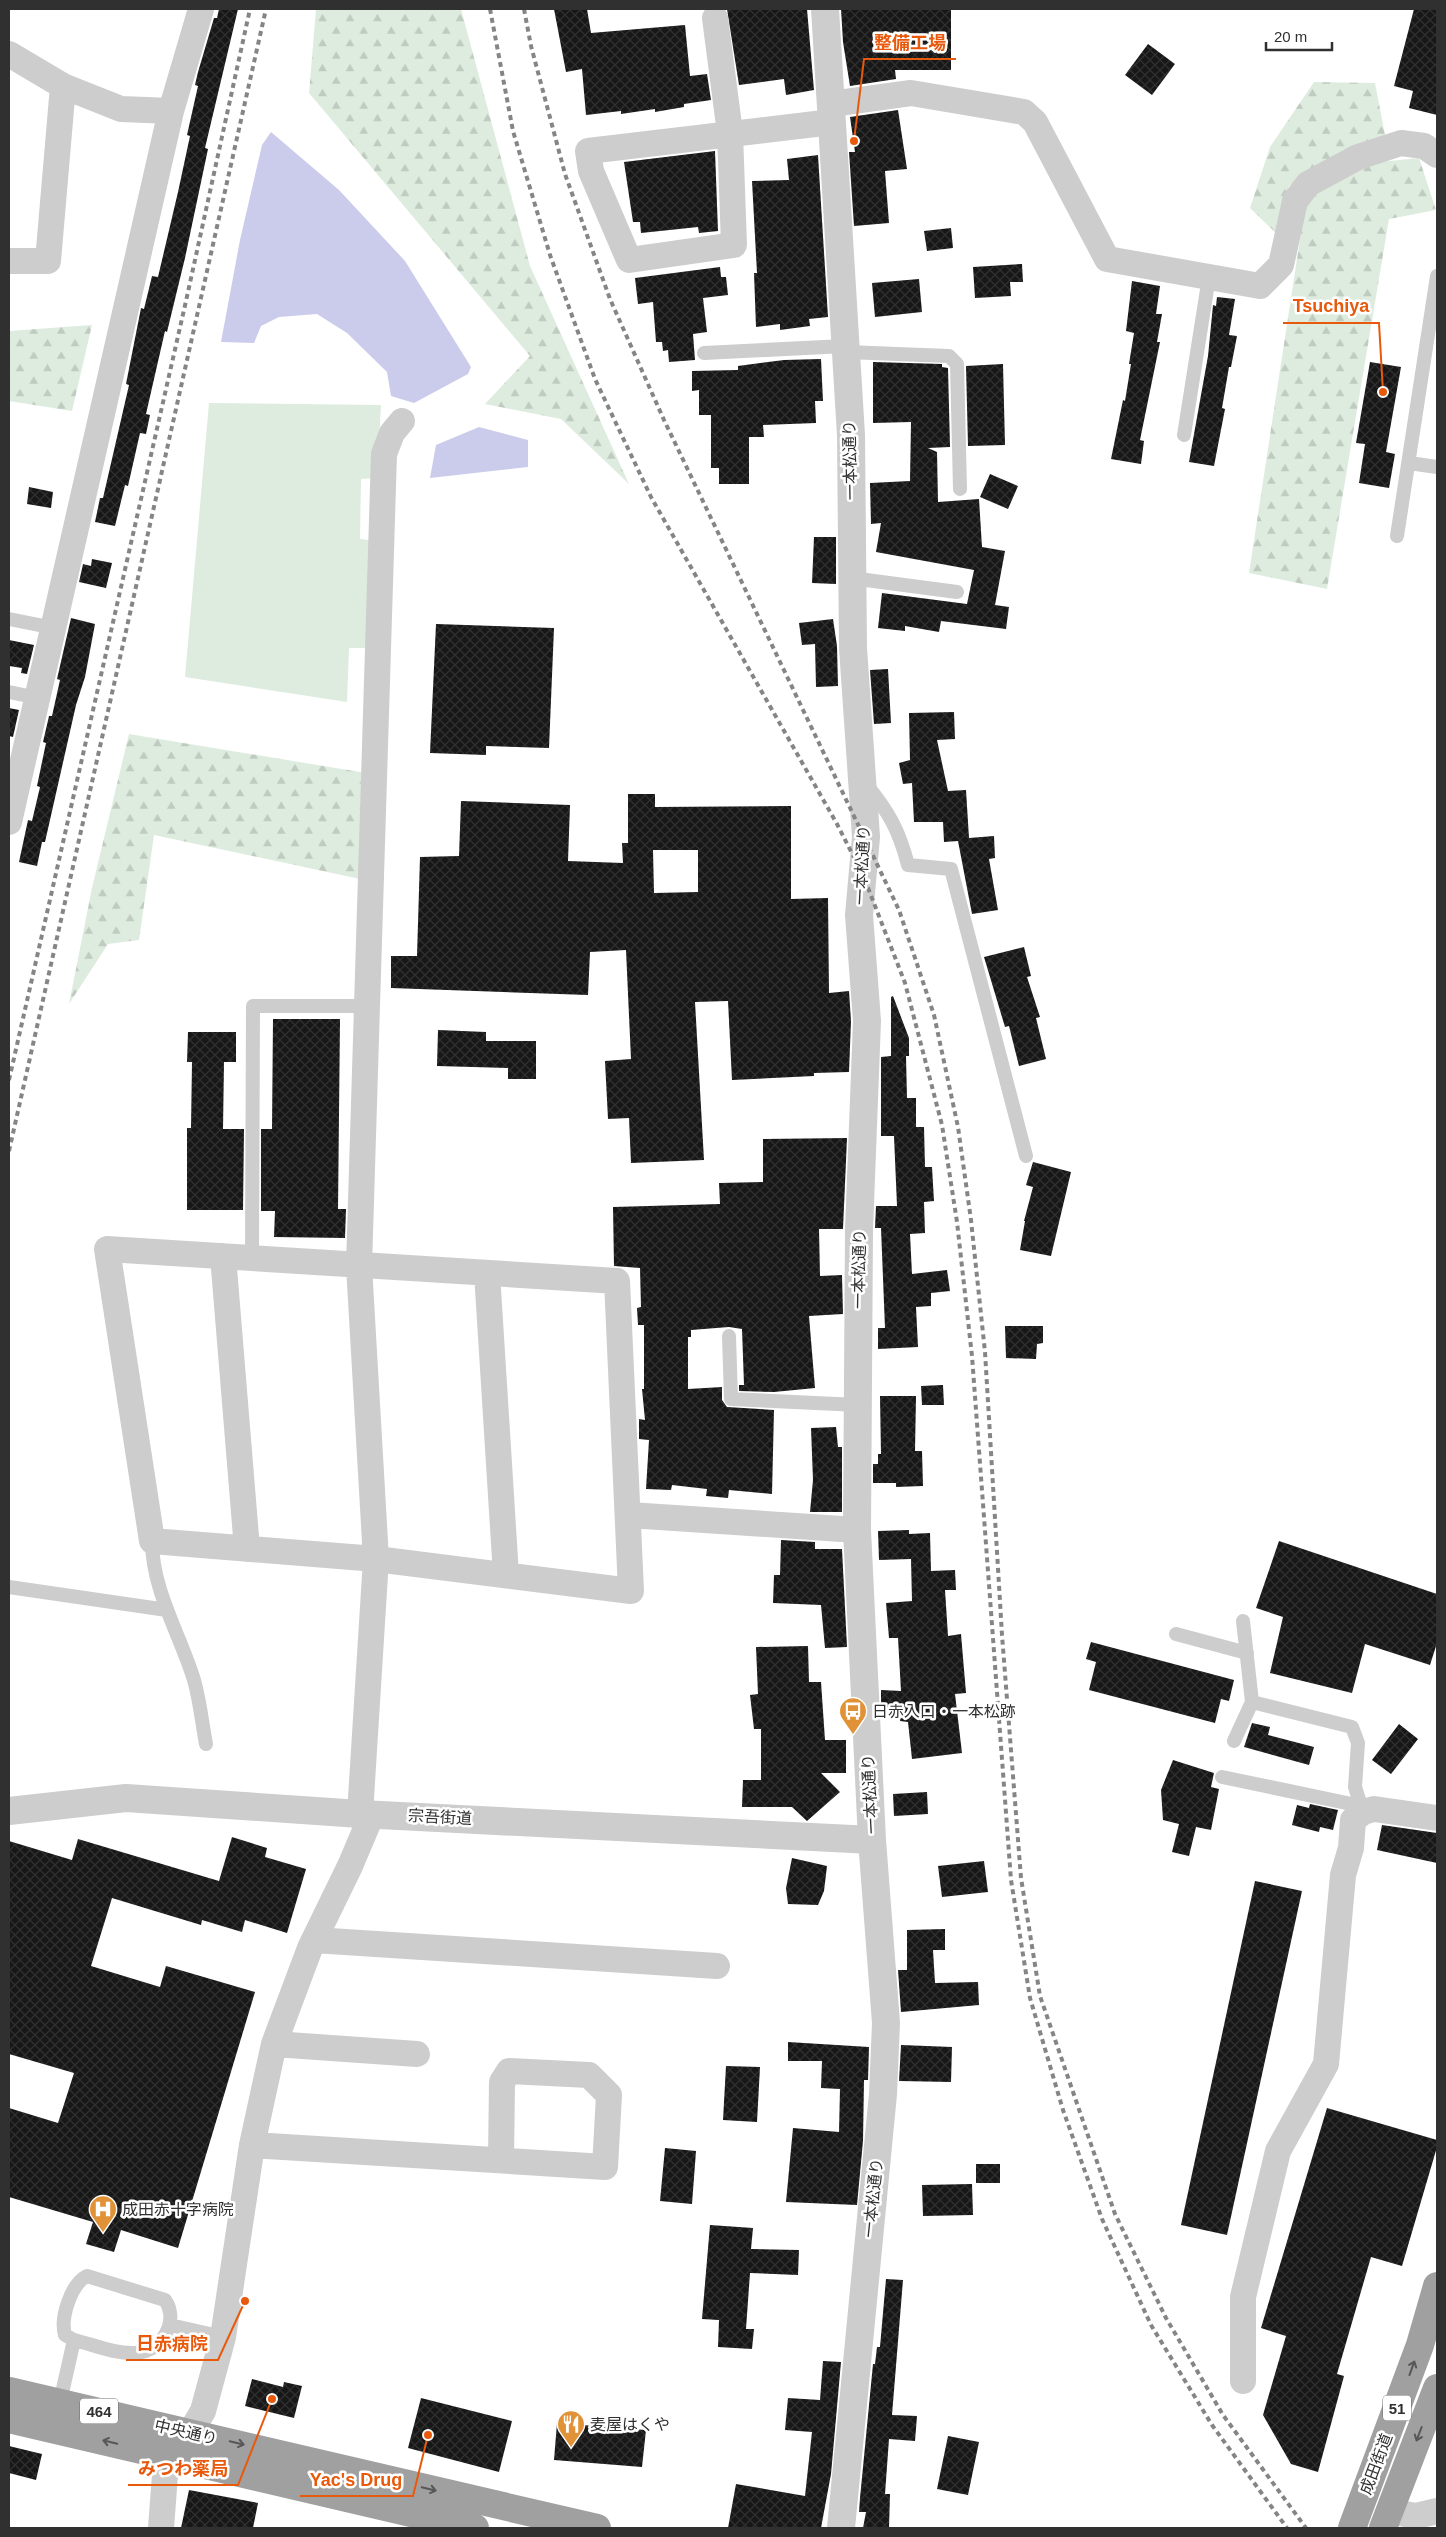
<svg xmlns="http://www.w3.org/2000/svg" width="1446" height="2537" viewBox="0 0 1446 2537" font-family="Arial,'Noto Sans JP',sans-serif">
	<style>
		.grass { fill: #deecdf }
		.forest { fill: url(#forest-firs) }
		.water { fill: #cbcbeb }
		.building { fill: url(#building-cross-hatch); fill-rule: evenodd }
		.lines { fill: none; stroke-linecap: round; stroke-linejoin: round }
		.service { stroke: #cdcdcd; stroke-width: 14 }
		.minor { stroke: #cdcdcd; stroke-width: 26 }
		.tertiary { stroke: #cdcdcd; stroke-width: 28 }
		.trunk { stroke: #a0a0a0; stroke-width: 28 }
		.rail { stroke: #858585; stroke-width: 4; stroke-dasharray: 5 4; stroke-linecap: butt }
		.oneway { stroke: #575757 }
		.labels { text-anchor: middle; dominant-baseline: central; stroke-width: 5; stroke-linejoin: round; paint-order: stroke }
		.shield { fill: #fff; stroke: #6e6e6e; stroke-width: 1 }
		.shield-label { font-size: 15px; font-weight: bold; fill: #303030 }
		.street-label { font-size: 16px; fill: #303030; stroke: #fff }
		.poi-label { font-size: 16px; fill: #303030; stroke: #fff; text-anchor: start }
		.leader { fill: none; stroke: #e8590c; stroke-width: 2 }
		.callout-dot { fill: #e8590c; stroke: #fff; stroke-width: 2 }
		.callout-label { font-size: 18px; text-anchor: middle; font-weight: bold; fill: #e8590c; stroke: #fff; stroke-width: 5; stroke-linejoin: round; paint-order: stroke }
	</style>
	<defs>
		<pattern id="forest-firs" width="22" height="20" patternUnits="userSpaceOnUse" patternTransform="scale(1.25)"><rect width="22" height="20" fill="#deecdf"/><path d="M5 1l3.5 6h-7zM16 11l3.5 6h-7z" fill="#bfcbc0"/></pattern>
		<pattern id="building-cross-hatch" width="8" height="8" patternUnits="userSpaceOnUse" patternTransform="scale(1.25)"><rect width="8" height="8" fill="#171717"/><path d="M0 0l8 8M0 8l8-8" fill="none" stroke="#303030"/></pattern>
	</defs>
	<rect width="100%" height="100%" fill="#fff"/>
	<path class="grass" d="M209 403 381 405 377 478 361 479 360 539 378 541 373 648H349L347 702 185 677Z"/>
	<path class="forest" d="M316 9H461L530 266 629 484 561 419 485 404 530 356 309 93Z
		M1314 82 1375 83 1385 135 1323 164 1289 186 1277 234 1250 208 1270 147Z
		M1419 158 1436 210 1389 219 1327 589 1249 573 1306 200 1370 163Z
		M92 325 72 411 9 401V331Z
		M129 734 366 773 360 879 154 835 139 940 108 944 69 1004 92 888Z"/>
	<path class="water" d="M271 132 339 190 405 261 471 367 468 374 414 403 391 396 387 372 347 333 317 314 279 317 261 326 254 343 221 342 240 240 262 145Z
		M479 427 528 440V467L430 478 436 445Z"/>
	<path class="building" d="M219 9H238L205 148 208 149 185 258 167 332 165 331 146 414 150 415 146 434 140 433 128 486 125 485 115 526 95 522 100 498H103L129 385 126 384 141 308 144 309 152 276 158 277 178 192 190 136 187 135 198 86 195 85 198 72 214 18H217Z
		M554 9H587L591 33 685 25 690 76 707 74 711 100 684 104V107L655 112V109L621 114V111L586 115 582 69 566 72Z
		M727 9H807L814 90 786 95 784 79 739 85Z
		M841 9H951V70H895L896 79 850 86 843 42Z
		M1414 9H1437V115L1409 108 1413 91 1394 86Z
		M1148 44 1175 64 1152 95 1125 75Z
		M898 110 907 169 885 171 889 223 854 226 849 152H855L850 117Z
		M715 151 718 231 699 233 698 227 641 233 640 222H633L624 162Z
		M818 155 828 317 809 319 810 326 780 330V324L756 327 754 273H757L752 181 789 180 787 159Z
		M951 228 953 248 927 251 924 231Z
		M1022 264 1023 282H1010L1011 296 975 298 973 267Z
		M720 267 721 277H726L728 295 703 298 707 332 693 334 695 360 669 362 668 350 663 351 662 342H656L653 302 638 304 635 278Z
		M919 279 922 312 875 317 872 283Z
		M1132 281 1160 286 1156 314H1162L1157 342H1160L1140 440 1144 441 1141 464 1111 459 1123 400 1125 401 1131 364H1129L1134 333 1126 331Z
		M1217 297 1235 299 1229 335 1237 336 1231 367H1229L1222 408 1225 409 1214 466 1189 462 1208 356 1213 305 1216 306Z
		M821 359 823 401H815L816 423 763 425 764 437H749V484H719V468H711V415H699V390L692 391V371L738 370V366L784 360Z
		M873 362 942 364V367L948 368 950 447 928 448 937 452 938 502 979 499 982 547 1005 551 995 605 1009 607 1006 629 941 621 939 632 905 626V631L878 628 882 593 967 604 974 570 876 552 881 523 871 524 870 483 910 481 911 422 873 423Z
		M1370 362 1401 367 1386 452 1395 454 1389 488 1359 483 1365 444 1356 443Z
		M1003 364 1005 445 968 446 966 366Z
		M990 474 1018 486 1008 509 980 497Z
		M29 487 53 492 51 508 27 504Z
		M814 537H836V584L812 583Z
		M92 559 112 563 106 588 79 582 83 564 91 566Z
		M71 618 95 624 85 677 76 705 45 842H42L37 866 19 862 28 820 32 821 40 787 37 786 46 743 43 742 49 716H52L60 680 57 679Z
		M833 619 837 646 838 686 816 687 815 644 802 645 799 623Z
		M436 624 554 628 549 748 486 746V755L430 753Z
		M9 640 34 645 27 674 21 673 22 668 9 666Z
		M888 669 891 723 874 724 870 670Z
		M9 708 19 710 13 737 9 736Z
		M954 712 955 739 937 740 948 791 966 790 969 838 994 836 995 858 989 859 998 910 972 914 958 841 944 842 943 822H914L912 783 903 784 899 763 910 760 909 713Z
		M628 794H655V807L791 806V899L828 898 829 993 849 991 851 1021 849 1072 814 1073V1076L732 1080 728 1001 695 1002 704 1160 631 1163 629 1118 608 1119 605 1061 631 1059 626 950 590 952 588 995 391 988V956H417L420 857 459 856 461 801 570 805 568 861 623 863 622 843H628ZM653 850H698V892L654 893Z
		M1024 947 1031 976 1027 977 1040 1017 1036 1018 1046 1059 1019 1066 1009 1026 1005 1027 984 957Z
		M893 996 909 1038V1056H906L907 1098H916V1127H924L925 1167H932L934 1201 924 1202 925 1233 910 1234 912 1274 947 1270 950 1291 931 1293V1306L916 1307 918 1347 878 1349V1328H885L881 1228H875L876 1206H897L894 1136H881V1057L891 1056V997Z
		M273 1019H340L338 1209H346L345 1238 274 1237 275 1211H261V1129H272Z
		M438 1030 486 1032V1041H536V1079H508V1068L437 1066Z
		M188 1032H236V1062H224L223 1129H244L243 1210H187V1128H191L192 1062H187Z
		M847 1138 843 1229H819L820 1276 842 1275 843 1314 809 1316 815 1388 774 1392 739 1391V1385H744L742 1329 729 1327 691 1330V1337H688V1389L722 1387V1400L727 1407 774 1410 772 1494 729 1490 728 1498 706 1496 707 1489 672 1485 671 1490 646 1489 649 1440 639 1439V1419L645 1420 642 1389H644V1325H638L637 1308 641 1307 640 1268 614 1266 613 1207 720 1204 719 1183 763 1182V1139Z
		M1033 1162 1071 1172 1051 1256 1020 1250 1025 1221H1024L1033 1187 1026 1185Z
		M1005 1326H1043V1343L1037 1344 1036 1359 1006 1358Z
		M943 1385 944 1405H922L921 1386Z
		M880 1396H916L915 1451H922L923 1486 896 1487V1483H873V1464H878V1454H881Z
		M836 1427 838 1447H842V1512H810L813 1480 811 1428Z
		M909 1530V1534L930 1533 931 1571 955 1570 956 1590H945L948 1636 961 1634 966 1693 955 1694 962 1753 912 1759 908 1722 900 1721 901 1710 881 1709V1690L901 1691 898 1638H889L886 1603 912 1601 911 1559 879 1560 878 1531Z
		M781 1540 815 1542V1549H842L847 1647 825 1648 821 1605 773 1603 774 1575H780Z
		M1279 1541 1437 1594V1643L1430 1665 1365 1644 1352 1693 1270 1673 1283 1617 1256 1608Z
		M1091 1642 1234 1680 1229 1701 1221 1699 1215 1723 1089 1690 1096 1662 1086 1659Z
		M808 1646 809 1682H821L825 1740H846V1773H821L840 1792 807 1821 792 1807H742L743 1780H761V1729H754L750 1695 758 1694 756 1647Z
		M1252 1723 1270 1727 1268 1735 1314 1747 1309 1765 1244 1747Z
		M1399 1724 1418 1739 1391 1774 1372 1760Z
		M1173 1760 1214 1773 1211 1787 1219 1789 1211 1830 1196 1827 1189 1856 1172 1852 1179 1824 1163 1820 1161 1790Z
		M927 1792 928 1814 894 1816 893 1794Z
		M1310 1804 1338 1810 1333 1830 1320 1827 1319 1832 1292 1825 1297 1805 1309 1808Z
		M1382 1825 1437 1833V1863L1377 1850Z
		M232 1837 267 1848 265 1857 306 1869 287 1933 245 1920 242 1932 202 1920 201 1925 112 1898 91 1966 160 1987 166 1966 255 1992 178 2248 121 2230 114 2252 86 2244 93 2222 9 2197V2108L58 2123 74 2073 9 2054V1841L72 1860 78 1839 219 1881Z
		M792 1858 827 1866 824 1891 818 1905 788 1904 786 1888Z
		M984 1861 988 1892 942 1897 938 1866Z
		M1255 1881 1302 1891 1227 2235 1181 2225Z
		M945 1929V1950H933L935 1983 978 1982 979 2005 901 2012 898 1970H907V1930Z
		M788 2042 869 2047 868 2080H864L863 2141 857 2205 786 2202 793 2128 839 2132 840 2089 821 2088 822 2061H788Z
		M901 2045 952 2047 951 2082 899 2081Z
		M726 2066 760 2067 757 2122 723 2120Z
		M1327 2108 1437 2140V2147L1402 2266 1371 2257 1337 2374 1344 2376 1318 2472 1291 2464 1263 2415 1286 2336 1261 2328Z
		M665 2148 696 2151 692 2204 660 2201Z
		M976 2164H1000V2183H976Z
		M972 2184 973 2215 923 2216 922 2185Z
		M710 2225 753 2228 751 2249 799 2250 798 2275 750 2273 746 2329H754L752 2349 718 2347 719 2320 702 2319Z
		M886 2279 903 2280 892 2415 917 2416 915 2441 889 2439 885 2494H890L889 2528H863L866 2512H859L860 2498 873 2364H875L877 2347H880Z
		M823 2361 841 2362 831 2474 821 2528H728L736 2484 805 2496 812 2432 785 2430 788 2398 820 2400Z
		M252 2379 283 2387 284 2382 302 2386 294 2418 245 2406Z
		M421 2398 512 2421 499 2472 408 2448Z
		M557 2423 646 2430 642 2467 554 2460Z
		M948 2436 979 2442 968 2495 937 2489Z
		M9 2446 42 2454 36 2480 9 2473Z
		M189 2490 258 2503 253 2528H181Z"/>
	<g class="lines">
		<path class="service" d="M846 352 949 356 957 364 960 489
			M704 353 845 346
			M1184 435 1209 277
			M1409 463 1437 467
			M1397 536 1437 276
			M851 578 957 592
			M9 619 54 628
			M9 692 38 698
			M865 783C889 812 899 830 908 865L951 869 1026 1156
			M252 1258 253 1006H367
			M729 1336 731 1399 858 1405
			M152 1541C152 1590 180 1634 194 1680 200 1701 202 1723 206 1744
			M9 1587 167 1610
			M1243 1621 1252 1702 1352 1727 1358 1743 1355 1787 1363 1812
			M1176 1634 1247 1653
			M1234 1741 1252 1702
			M1222 1777 1361 1806
			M87 2276 165 2300C171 2308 172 2320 168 2329 150 2370 107 2348 74 2340L65 2335C60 2318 71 2284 87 2276Z
			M170 2325 223 2337
			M60 2402 74 2340"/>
		<path class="minor" d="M715 18 730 133 734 245 629 260 591 171 588 151 832 122
			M9 54 63 86 121 109 171 111
			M831 104 911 93 1024 112 1035 122 1107 259 1260 286 1281 265 1295 201 1308 184 1358 157 1401 143 1424 146 1437 155
			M9 261H48L63 86
			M9 822 171 111 201 9
			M107 1249 617 1281 631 1591 376 1559 152 1541Z
			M223 1256 247 1549
			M487 1273 506 1575
			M629 1515 857 1530
			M360 1814 376 1559 359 1266 384 454 392 433 402 421
			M314 1940 717 1966
			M274 2044 417 2054
			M252 2145 605 2167 609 2095 589 2075 509 2071 502 2082 501 2160
			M1243 2381V2297L1278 2151 1326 2064 1343 1875 1351 1848 1353 1820 1363 1812 1374 1809 1437 1818
			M1389 2511 1416 2516 1437 2511
			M161 2528 165 2475 203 2411 223 2337 252 2145 274 2044 310 1948 350 1866 372 1814"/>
		<path class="tertiary" d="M825 9 851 435 853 648 866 837 859 915 867 1021 859 1230 857 1530 872 1840 886 2023 883 2094 841 2528
			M9 1811 126 1798 360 1814 872 1840"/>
		<path class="trunk" d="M9 2391 597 2528
			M9 2419 475 2528
			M1352 2528 1420 2345 1437 2286
			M1383 2528 1437 2388"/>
		<path class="rail" d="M490 9 513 131 550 255 595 379 651 497 837 824 863 875 905 983 942 1125 957 1222 972 1356 1011 1880 1030 1998 1063 2110 1102 2219 1151 2325 1212 2425 1287 2528
			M524 9 531 46 565 174 610 299 664 420 899 910 934 1015 958 1127 971 1220 985 1352 1002 1635 1021 1878 1040 1996 1115 2214 1166 2318 1223 2415 1306 2528
			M9 1080 186 301 250 9
			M9 1151 266 9"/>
	</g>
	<defs><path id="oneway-shaft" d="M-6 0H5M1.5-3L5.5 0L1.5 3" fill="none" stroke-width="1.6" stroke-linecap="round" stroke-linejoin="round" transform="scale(1.25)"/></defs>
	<g class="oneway">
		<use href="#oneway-shaft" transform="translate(1412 2368) rotate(-70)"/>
		<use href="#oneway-shaft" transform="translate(1419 2434) rotate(111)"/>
		<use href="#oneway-shaft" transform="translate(110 2442) rotate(-167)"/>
		<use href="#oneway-shaft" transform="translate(237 2443) rotate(13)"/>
		<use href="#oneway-shaft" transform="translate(429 2489) rotate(13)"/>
	</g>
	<defs>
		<g id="bus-pin" transform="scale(1.4375)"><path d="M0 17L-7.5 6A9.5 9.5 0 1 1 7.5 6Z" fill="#e19237" stroke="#fff"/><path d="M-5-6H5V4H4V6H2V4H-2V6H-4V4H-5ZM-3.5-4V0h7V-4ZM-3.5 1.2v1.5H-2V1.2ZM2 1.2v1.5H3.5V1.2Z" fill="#fff"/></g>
		<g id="hospital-pin" transform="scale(1.4375)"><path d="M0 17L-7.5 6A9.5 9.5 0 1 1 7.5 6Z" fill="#e19237" stroke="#fff"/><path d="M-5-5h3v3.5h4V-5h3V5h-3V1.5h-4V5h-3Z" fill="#fff"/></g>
		<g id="restaurant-pin" transform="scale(1.4375)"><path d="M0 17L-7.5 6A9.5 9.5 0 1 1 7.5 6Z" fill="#e19237" stroke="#fff"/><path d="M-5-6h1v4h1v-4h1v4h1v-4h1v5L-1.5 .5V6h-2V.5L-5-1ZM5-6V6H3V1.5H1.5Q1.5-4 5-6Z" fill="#fff"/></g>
	</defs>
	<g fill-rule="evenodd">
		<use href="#bus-pin" x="853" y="1711"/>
		<use href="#hospital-pin" x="103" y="2209"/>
		<use href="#restaurant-pin" x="571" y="2424"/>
	</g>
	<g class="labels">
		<g class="shield">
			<rect x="1383" y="2395.5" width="28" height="25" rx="4"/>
			<rect x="80" y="2398.5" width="38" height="25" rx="4"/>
		</g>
		<g class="shield-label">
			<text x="1397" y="2408">51</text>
			<text x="99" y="2411">464</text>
		</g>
		<g class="street-label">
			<text transform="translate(850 460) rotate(-91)">一本松通り</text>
			<text transform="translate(862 865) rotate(-87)">一本松通り</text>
			<text transform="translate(859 1269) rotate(-89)">一本松通り</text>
			<text transform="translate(870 1794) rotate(-93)">一本松通り</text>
			<text transform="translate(440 1817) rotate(3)">宗吾街道</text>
			<text transform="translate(873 2198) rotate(-84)">一本松通り</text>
			<text transform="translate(186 2432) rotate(13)">中央通り</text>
			<text transform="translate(1376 2464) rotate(-69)">成田街道</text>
		</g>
		<g class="poi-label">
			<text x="872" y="1711">日赤入口・一本松跡</text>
			<text x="122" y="2209">成田赤十字病院</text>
			<text x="590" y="2424">麦屋はくや</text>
		</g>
	</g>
	<path class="leader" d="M854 141L864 59H956M1383 392L1379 323H1283M245 2301L218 2360H126M272 2399L238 2485H128M428 2435L413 2496H300"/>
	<g class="callout-dot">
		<circle cx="854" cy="141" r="5"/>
		<circle cx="1383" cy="392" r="5"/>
		<circle cx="245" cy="2301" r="5"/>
		<circle cx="272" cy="2399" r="5"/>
		<circle cx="428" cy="2435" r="5"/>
	</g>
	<g class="callout-label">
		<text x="910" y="49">整備工場</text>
		<text x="1331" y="312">Tsuchiya</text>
		<text x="172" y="2350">日赤病院</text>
		<text x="183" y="2475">みつわ薬局</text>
		<text x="356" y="2486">Yac's Drug</text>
	</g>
	<rect width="1446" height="2537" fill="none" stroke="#303030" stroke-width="20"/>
	<path d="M1266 42v8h66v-8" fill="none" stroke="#303030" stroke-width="2.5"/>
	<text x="1274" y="42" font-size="15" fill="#303030" stroke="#ffffff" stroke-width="4" paint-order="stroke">20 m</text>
</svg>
